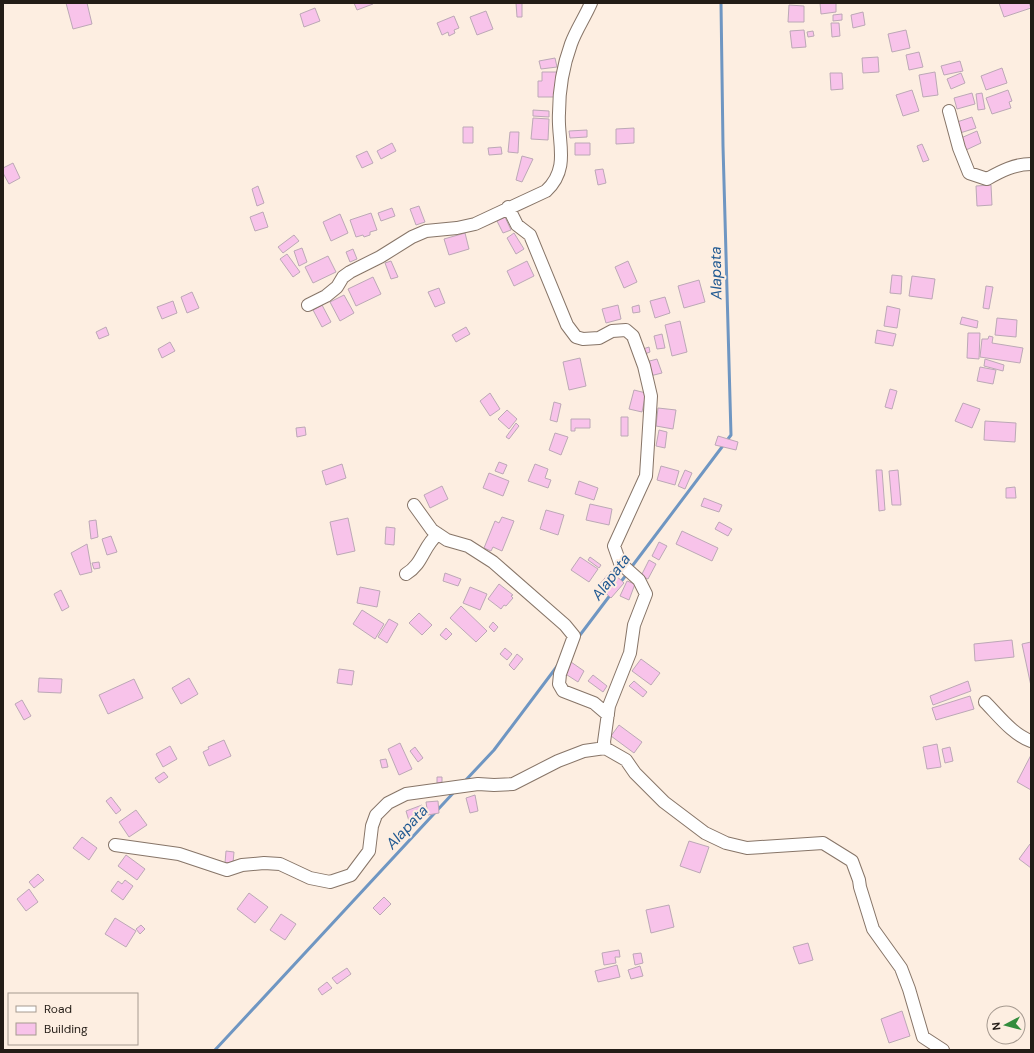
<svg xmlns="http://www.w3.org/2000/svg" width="1034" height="1053" viewBox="0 0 1034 1053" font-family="'DM Sans',sans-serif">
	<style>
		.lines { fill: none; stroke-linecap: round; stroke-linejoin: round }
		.stream { stroke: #6f96c2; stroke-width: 3 }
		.building { fill: #f8c3ea; stroke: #bca8b6 }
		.minor-casing { stroke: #877568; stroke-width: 14 }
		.minor { stroke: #fff; stroke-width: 12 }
		.labels { text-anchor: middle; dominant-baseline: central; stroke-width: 4; stroke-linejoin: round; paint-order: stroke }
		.water-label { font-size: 15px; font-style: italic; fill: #225a92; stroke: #fdeee1 }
	</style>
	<rect width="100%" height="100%" fill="#fdeee1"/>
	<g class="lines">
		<path class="stream" d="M630 569 731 435 723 146 721 3
			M619 584 627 574
			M577 639 611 594
			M464 782 494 750 558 665
			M215 1050 456 790"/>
	</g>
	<path class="building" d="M66 3H87L92 24 73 29Z
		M354 3H373V4L357 10Z
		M516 3H522V17H517Z
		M820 3H836V12L821 14Z
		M999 3H1029L1031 8 1004 17Z
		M789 5 804 6V22H788Z
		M315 8 320 21 304 27 300 14Z
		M486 11 493 29 477 35 470 17Z
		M863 12 865 25 853 28 851 15Z
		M842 14V20L833 21V15Z
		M454 16 459 28 454 30 455 33 449 36 448 32 442 35 437 23Z
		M831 23H839L840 36 832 37Z
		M804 30 806 47 792 48 790 31Z
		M906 30 910 48 892 52 888 34Z
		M813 31 814 36 808 37 807 32Z
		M919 52 923 67 909 70 906 55Z
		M878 57 879 72 863 73 862 58Z
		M555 58 557 67 541 69 539 61Z
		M960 61 963 71 944 75 941 66Z
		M1002 68 1007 83 986 90 981 76Z
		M542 72H557L554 97H538V81H542Z
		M935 72 938 95 923 97 919 75Z
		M830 73H842L843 89 831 90Z
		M961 73 965 83 951 89 947 79Z
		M912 90 919 111 903 116 896 95Z
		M1008 90 1012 101 1009 102 1011 108 992 114 986 98Z
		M972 93 975 104 957 109 954 98Z
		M982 93 985 109 978 110 976 94Z
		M533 110 549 111V117L533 116Z
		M972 117 976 128 960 133 957 122Z
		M533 118 549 119 548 140 531 139Z
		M463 127H473V143H463Z
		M634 128V143L616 144V129Z
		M587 130V137L570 138 569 131Z
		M977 131 981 143 966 150 961 138Z
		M510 132H519L518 153 508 152Z
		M392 143 396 151 381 159 377 151Z
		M575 143H590V155H575Z
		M922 144 929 160 923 162 917 146Z
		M501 147 502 154 489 155 488 148Z
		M367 151 373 163 362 168 356 156Z
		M522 156 533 159 522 182 516 180Z
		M13 163 20 178 9 184 3 173V168Z
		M603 169 606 183 598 185 595 170Z
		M991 185 992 205 977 206 976 186Z
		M258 186 264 203 257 206 252 189Z
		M419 206 425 222 416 225 410 209Z
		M392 208 395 216 381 221 378 213Z
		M263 212 268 227 255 231 250 217Z
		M371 213 377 230 370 232V235L364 237 363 235 356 237 350 220Z
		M340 214 348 233 331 241 323 222Z
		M504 215 511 230 503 233 496 219Z
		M465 233 469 249 449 255 444 239Z
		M514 233 524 249 516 254 507 238Z
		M294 235 299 241 283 253 278 247Z
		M302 248 307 262 299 266 294 251Z
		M353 249 357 259 350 262 346 252Z
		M287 254 300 272 293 277 280 259Z
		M328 256 336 272 313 283 305 267Z
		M391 261 398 277 391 279 385 263Z
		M527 261 534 276 514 286 507 271Z
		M628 261 637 282 624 288 615 267Z
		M892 275 902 276 901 294 890 293Z
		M912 276 935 279 932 299 909 296Z
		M373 277 381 294 356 306 348 289Z
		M699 280 705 302 684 308 678 286Z
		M986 286 993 287 989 309 983 308Z
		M439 288 445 303 435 307 428 292Z
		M192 292 199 308 187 313 181 297Z
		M344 295 354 313 340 321 330 302Z
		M665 297 670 313 655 318 650 301Z
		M173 301 177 313 162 319 157 307Z
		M322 305 331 322 322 327 313 310Z
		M618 305 621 319 606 323 602 309Z
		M639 305 640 312 633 313 632 307Z
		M887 306 900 309 897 328 884 326Z
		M962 317 978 321 977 328 960 324Z
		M997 318 1017 320 1016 337 995 335Z
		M680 321 687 352 672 356 665 325Z
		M106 327 109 335 99 339 96 332Z
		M466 327 470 334 456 342 452 335Z
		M877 330 896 334 893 346 875 343Z
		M968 333H980L979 359 967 358Z
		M662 334 665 348 657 349 654 336Z
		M989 336 993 337 992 343 1023 348 1020 363 980 357 982 339H988Z
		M170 342 175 351 162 358 158 349Z
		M649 347 650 352 645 354 643 349Z
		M580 358 586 386 569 390 563 362Z
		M657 359 662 373 650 376 646 362Z
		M985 359 1004 365 1003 371 984 366Z
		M980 367 996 370 993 384 977 381Z
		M890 389 897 391 892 409 885 407Z
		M634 390 646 393 642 412 629 409Z
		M490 393 500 409 490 416 480 401Z
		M554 402 561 404 557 422 550 420Z
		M963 403 980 409 972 428 955 421Z
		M658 408 676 410 673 429 656 426Z
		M507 410 517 419 509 429 498 419Z
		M621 417H628V436H621Z
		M571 419H590V428H575V431H571Z
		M985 421 1016 423 1015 442 984 440Z
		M516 423 519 426 509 439 506 437Z
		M305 427 306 435 297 437 296 428Z
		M659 430 667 432 665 448 656 446Z
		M555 433 568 437 561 455 549 450Z
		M718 436 738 442 736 450 715 445Z
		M499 462 507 465 503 474 495 471Z
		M342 464 346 478 326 485 322 471Z
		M535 464 548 469 545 478 551 480 548 488 528 481Z
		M661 466 679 471 675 485 657 480Z
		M685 470 692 473 685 489 678 486Z
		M876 470H882L885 510 879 511Z
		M898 470 901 505H892L889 471Z
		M489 473 509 481 503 496 483 488Z
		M579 481 598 488 594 500 575 494Z
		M442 486 448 499 430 508 424 495Z
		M1015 487 1016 498H1006V488Z
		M704 498 722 505 719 512 701 506Z
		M590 504 612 509 609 525 586 520Z
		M546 510 564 515 558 535 540 529Z
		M502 517 514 521 502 551 493 547 491 551 484 548 495 521 499 523Z
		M348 518 355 551 337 555 330 522Z
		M96 520 98 537 91 539 89 521Z
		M719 522 732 529 728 536 715 529Z
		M386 527 395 528 394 545 385 544Z
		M682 531 718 548 712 561 676 544Z
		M111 536 117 552 107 555 102 539Z
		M659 542 667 546 659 560 652 556Z
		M87 544 92 572 80 575 71 553Z
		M580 557 598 569 589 582 571 570Z
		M590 557 601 565 599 568 588 560Z
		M649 560 656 564 648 579 641 576Z
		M99 562 100 568 94 569 92 563Z
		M611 571 624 583 611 598 598 586Z
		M445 573 461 579 458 586 443 581Z
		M627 581 635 584 629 600 620 596Z
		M499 584 513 595 511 596 513 598 506 606 504 605 501 609 488 599Z
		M360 587 380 591 377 607 357 603Z
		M470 587 487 594 480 610 463 603Z
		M61 590 69 607 62 611 54 594Z
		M461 606 487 631 476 642 450 618Z
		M362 610 384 624 375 639 353 624Z
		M419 613 432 625 422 635 409 623Z
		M389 619 398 624 387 643 378 637Z
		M493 622 498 627 494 632 489 627Z
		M446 628 452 634 446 640 440 635Z
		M1012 640 1014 657 975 661 974 644Z
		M1031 642V686L1022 644Z
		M505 648 512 654 507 660 500 654Z
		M517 654 523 659 514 670 509 665Z
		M641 659 660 673 651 685 632 671Z
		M571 662 584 671 578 682 564 673Z
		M339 669 354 671 352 685 337 683Z
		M593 675 607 686 603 692 588 681Z
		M39 678 62 679 61 693 38 692Z
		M189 678 198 694 181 704 172 688Z
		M134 679 143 698 108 714 99 695Z
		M634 681 647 692 643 697 629 686Z
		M968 681 971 691 933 705 930 696Z
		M970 696 974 709 936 720 932 708Z
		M22 700 31 716 24 720 15 704Z
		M619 725 642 742 634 753 611 736Z
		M224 740 231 756 209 766 203 752 209 749 208 747Z
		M400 743 412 769 399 775 388 749Z
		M937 744 941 767 927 769 923 747Z
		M170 746 177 759 163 767 156 754Z
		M415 747 423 758 418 762 410 751Z
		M950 747 953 761 945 763 942 749Z
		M1031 755V790L1017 782Z
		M386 759 388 767 382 768 380 760Z
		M164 772 168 777 159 783 155 778Z
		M437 777H442V782L437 783Z
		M475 795 478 811 470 813 466 798Z
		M111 797 121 810 116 814 106 801Z
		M438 801 439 813 428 815 426 802Z
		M422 805 425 815 409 821 406 811Z
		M136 810 147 825 129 837 119 822Z
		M82 837 97 848 89 860 73 848Z
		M689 841 709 847 700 873 680 866Z
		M1030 844 1031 845V868L1019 859Z
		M226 851 234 852 233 863H225Z
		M126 855 145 869 137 880 118 866Z
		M38 874 44 880 34 888 29 882Z
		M125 880 133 886 123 900 111 891 118 881 122 884Z
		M29 889 38 902 26 911 17 899Z
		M249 893 268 907 255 923 237 909Z
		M384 897 391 904 380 915 373 908Z
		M669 905 674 927 651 933 646 910Z
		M281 914 296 924 285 940 270 930Z
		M115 918 136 931 126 947 105 934Z
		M141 925 145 929 140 934 136 929Z
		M808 943 813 960 799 964 793 947Z
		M619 950 620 957H615L616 963 604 965 602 953Z
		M641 953 643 963 635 965 633 954Z
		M617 965 620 977 598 982 595 971Z
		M640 966 643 976 631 979 628 970Z
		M347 968 351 974 337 984 332 978Z
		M327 982 332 988 322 995 318 989Z
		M902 1011 910 1036 889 1043 881 1019Z"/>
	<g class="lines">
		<g class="minor-casing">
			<path id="minor" d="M949 111 959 148 969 173 987 179C1001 171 1015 164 1031 164
				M508 207 517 225 530 235 567 325 576 337 583 339 599 338 612 331 626 330 633 336 644 366 651 396 646 476 614 546 620 563 639 580 646 594 634 625 630 653 609 706 604 742 605 748 626 760 635 773 664 802 705 833 726 843 747 848 823 843 852 861 859 880 860 887 873 929 901 968 909 989 923 1037 943 1050
				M308 305 326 296 337 287 343 277 350 272 380 257 412 237 426 231 457 228 475 224 546 191C571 168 557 141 559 113 559 90 563 66 571 44 576 30 585 17 591 3
				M414 505 432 530 447 540 468 546 493 562 565 625 574 636 560 674 559 684 563 691 594 703 608 715
				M406 574C423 564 423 546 438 534
				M985 702C998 715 1013 735 1031 741
				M115 845 179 854 227 870 242 865 264 863 280 864 310 878 330 882 351 875 369 851 372 826 376 815 388 803 406 794 478 784 494 785 513 784 558 761 584 751 605 748"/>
		</g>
		<use href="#minor" class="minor"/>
	</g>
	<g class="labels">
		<g class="water-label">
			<text transform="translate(716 273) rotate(-91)">Alapata</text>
			<text transform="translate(611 577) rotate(-53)">Alapata</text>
			<text transform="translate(407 827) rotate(-47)">Alapata</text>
		</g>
	</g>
	<rect width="1034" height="1053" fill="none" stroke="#231c16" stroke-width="8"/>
	<rect x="8" y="993" width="130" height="52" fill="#fdeee1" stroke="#a69a90"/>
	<rect x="16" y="1006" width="20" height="6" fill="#ffffff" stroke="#a69a90"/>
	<text x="44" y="1013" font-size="12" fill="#231c16">Road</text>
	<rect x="16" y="1023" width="20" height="12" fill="#f8c3ea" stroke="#a69a90"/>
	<text x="44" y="1033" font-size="12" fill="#231c16">Building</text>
	<g transform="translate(1006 1025) rotate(263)"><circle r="19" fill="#fdeee1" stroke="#a69a90"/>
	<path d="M0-3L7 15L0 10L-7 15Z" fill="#338d3d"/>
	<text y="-6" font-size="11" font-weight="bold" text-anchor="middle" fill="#231c16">N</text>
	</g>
</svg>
